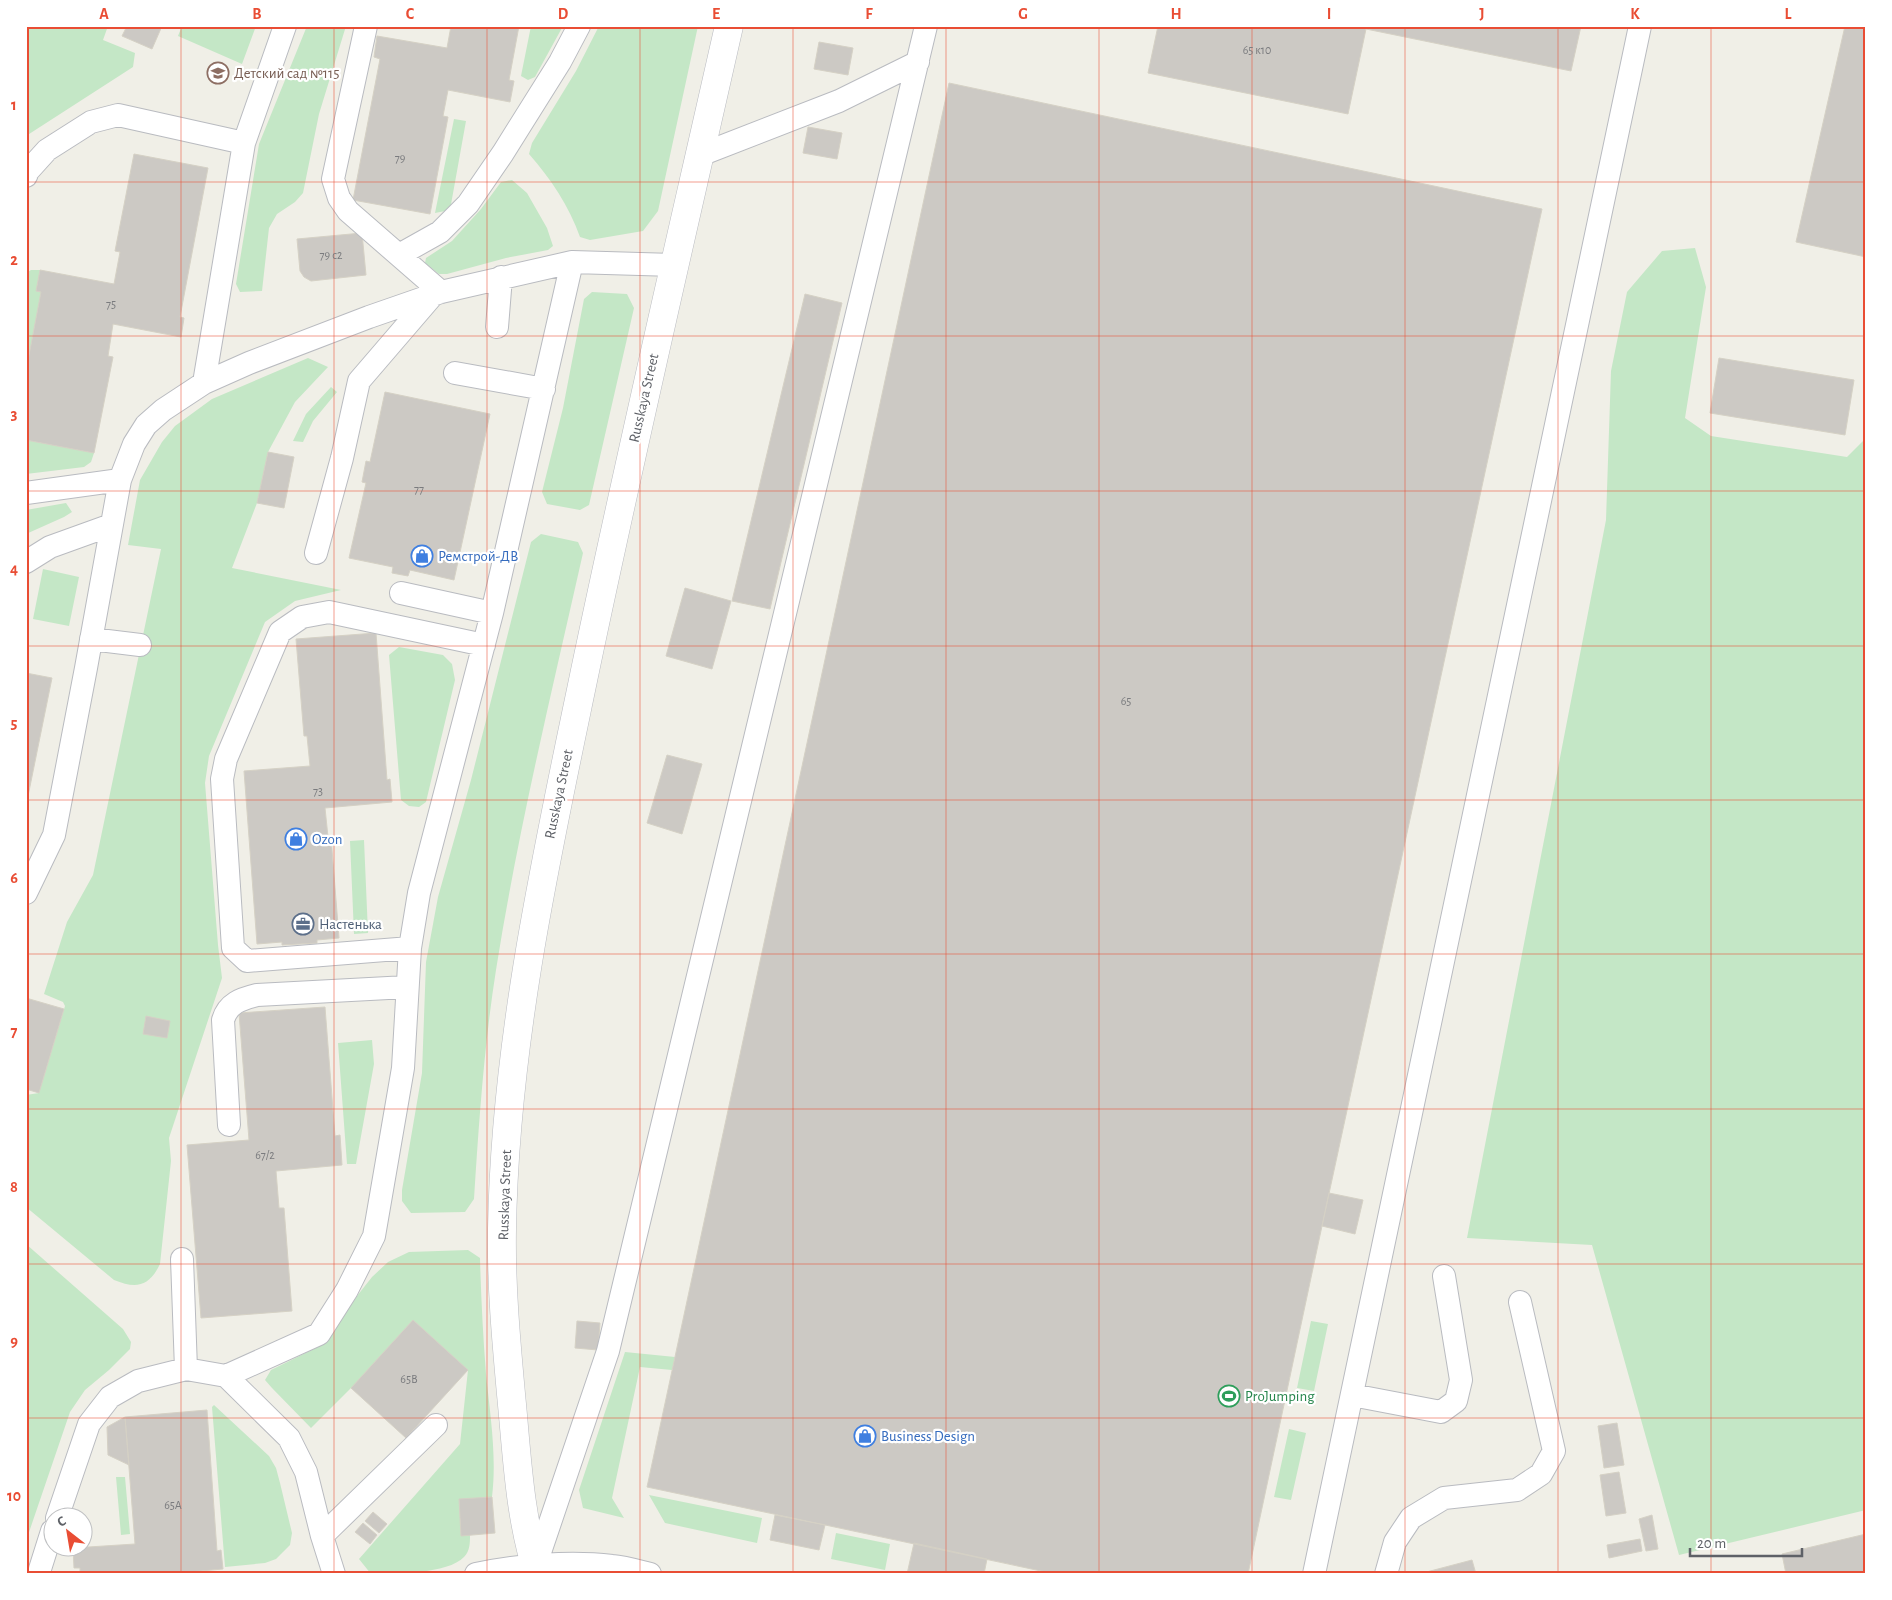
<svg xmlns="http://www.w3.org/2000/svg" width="1892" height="1600" viewBox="0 0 1892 1600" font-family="'Alegreya Sans',sans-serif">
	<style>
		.green { fill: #c4e7c6 }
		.building { fill: #ccc9c4; stroke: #d5d1c5 }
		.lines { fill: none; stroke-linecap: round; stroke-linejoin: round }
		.lane-casing { stroke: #b9bbc0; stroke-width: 24 }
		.secondary-casing { stroke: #babcc2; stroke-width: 29 }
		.lane { stroke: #fff; stroke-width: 22 }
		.secondary { stroke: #fff; stroke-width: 28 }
		.grid { fill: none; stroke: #e94d34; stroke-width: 1; stroke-opacity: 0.55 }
		.labels { text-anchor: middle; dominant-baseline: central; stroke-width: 4.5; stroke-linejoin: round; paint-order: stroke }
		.number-label { font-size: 12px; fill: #7a7b7e }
		.education-label { font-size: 15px; fill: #785e54; stroke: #fff; text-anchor: start }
		.street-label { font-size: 15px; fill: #5e6167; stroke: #fff }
		.shop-label { font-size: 15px; fill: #366cbe; stroke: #fff; text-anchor: start }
		.service-label { font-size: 15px; fill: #4e5e75; stroke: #fff; text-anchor: start }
		.leisure-label { font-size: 15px; fill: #27864d; stroke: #fff; text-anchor: start }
		.neatline { fill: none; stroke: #e94d34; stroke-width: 2 }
		.grid-label { font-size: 16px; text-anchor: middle; font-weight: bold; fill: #e94d34 }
	</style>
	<rect width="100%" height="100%" fill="#f0efe7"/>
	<path class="green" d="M26 26H108L103 40 135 53 133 67 26 136Z
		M182 26H256L242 64 178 36Z
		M307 26H346L319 114 303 193 295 202 277 214 269 228 262 291 240 292 236 284 259 144Z
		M531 26H563L535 77 528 80 521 76Z
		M599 26H698L658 211 643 231 590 240 580 237C569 206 551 179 529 154L532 143 576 71Z
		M454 119 466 121 450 210 435 213Z
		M512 180 527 193 547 228 553 246 548 250 506 258 447 274H439L425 263 426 258 452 241 481 209 501 182Z
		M1695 248 1706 287 1685 418 1711 436 1847 457 1863 441 1866 431V1510L1679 1555 1592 1245 1467 1238 1606 520 1611 371 1627 292 1662 251Z
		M31 270H40L36 291 41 292 26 371V273Z
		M592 292 627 294 634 308 589 505 580 510 547 504 542 492 563 408 584 299Z
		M308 358 328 367 295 402 268 452 257 503 232 568 341 590 295 601 265 622 209 756 205 783 218 945 222 978 169 1138 171 1161 160 1264C149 1287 136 1289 114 1280L26 1207V1095L39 1093 65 1006 63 1002 44 994 67 922 93 875 161 549 128 545 140 480 162 442 175 426 212 399Z
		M331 387 337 392 313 421 303 442 293 441 306 414Z
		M26 440 94 453 91 462 84 467 26 474Z
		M66 503 72 512 64 517 26 534V510Z
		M541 534 578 542 583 553C552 691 518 830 496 970 484 1046 479 1122 474 1199L465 1212 411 1213 402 1201V1190L422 1073 426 962 438 897 471 780 531 542Z
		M43 569 79 577 69 626 33 619Z
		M399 647 443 655 452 664 455 680 426 802 419 807 409 806 401 800 389 655Z
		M364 840 368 933 354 934 350 841Z
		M372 1040 374 1064 356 1164H347L338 1043Z
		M26 1244 123 1329 131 1342 130 1349 109 1370 85 1390 70 1412 26 1541Z
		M468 1250 480 1258C481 1297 483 1335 486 1374 490 1414 497 1456 492 1497L459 1500 461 1535H470C470 1543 470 1551 464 1557 448 1574 394 1574 371 1574L359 1559 460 1444 468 1370 413 1320 351 1388 311 1428 272 1388 265 1380 271 1370 326 1343 357 1296 372 1277 388 1262 409 1252Z
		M1311 1321 1328 1324 1314 1391 1297 1388Z
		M625 1352 675 1357 672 1370 640 1367 612 1498 624 1518 583 1508 579 1490Z
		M214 1405 269 1456 276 1468 280 1483 292 1533 290 1545 276 1559 265 1563 225 1567 212 1407Z
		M1289 1429 1306 1433 1291 1500 1274 1497Z
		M116 1477H125L130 1534 121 1535Z
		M649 1495 762 1518 757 1543 665 1523Z
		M836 1533 890 1544 885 1570 831 1559Z"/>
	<path class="building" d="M127 26H162L152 49 122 36Z
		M451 26H519L509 80 514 81 510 102 448 90 443 116 448 117 430 214 353 200 380 59 374 57 377 36 447 48Z
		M1158 26H1581L1571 71 1366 29 1348 114 1148 73Z
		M1845 26H1866V257L1796 242Z
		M819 42 853 48 848 75 814 69Z
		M949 83 1542 209 1322 1226 1248 1574H1055L647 1487Z
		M808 127 842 133 837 159 803 153Z
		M134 154 208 168 180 317 184 318 181 337 113 324 108 356 113 357 94 453 26 440V371L41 292 36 291 40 270 114 284 120 252 115 251Z
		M362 233 366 275 311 281 304 277 300 271 297 239Z
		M805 294 842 303 770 609 732 601Z
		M1719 358 1854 380 1845 435 1710 413Z
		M385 392 490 414 454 580 410 570 408 576 392 573 393 567 349 558 366 483 362 482 366 461 370 462Z
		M268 452 294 457 284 508 257 503Z
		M685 588 731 601 712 669 666 656Z
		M376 633 387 780 390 779 392 802 325 808 328 837H331L339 938 317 940V943L282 945V942L257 944 244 771 310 766 307 736H304L296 639Z
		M26 673 52 678 26 806Z
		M667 755 702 764 682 834 647 823Z
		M26 998 64 1009 39 1093 26 1089Z
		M325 1007 335 1136 340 1135 342 1165 276 1171 279 1208H284L292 1311 201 1318 187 1145 249 1140 239 1013Z
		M146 1016 170 1021 167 1038 143 1034Z
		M1329 1193 1363 1200 1355 1234 1322 1226Z
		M413 1320 468 1370 406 1438 351 1388Z
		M577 1321 600 1323 598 1350 575 1348Z
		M207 1410 217 1551 221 1550 223 1569 167 1574H80V1568H74L73 1548 135 1544 125 1417Z
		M125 1417 129 1465 108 1455 107 1427Z
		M1617 1423 1624 1465 1604 1468 1598 1426Z
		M1619 1472 1626 1513 1606 1516 1600 1475Z
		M492 1497 495 1533 461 1536 459 1499Z
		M373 1512 387 1524 379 1533 365 1521Z
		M775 1515 825 1525 819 1550 770 1540Z
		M1652 1515 1658 1549 1646 1551 1639 1519Z
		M363 1523 377 1535 370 1544 355 1532Z
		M1866 1534V1574H1786L1782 1554Z
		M1640 1539 1642 1551 1609 1558 1607 1545Z
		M914 1543 987 1559 984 1574H907Z
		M1472 1560 1476 1574H1419Z"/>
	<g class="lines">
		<g class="lane-casing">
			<path id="lane" d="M366 26 333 179 339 198 348 211 441 292
				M244 143 285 26
				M700 155 839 101 918 62
				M26 176 28 171 47 150 91 122 118 115 244 143 204 383
				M399 255 440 232 468 204 503 153 560 62 579 26
				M497 327 501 277
				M455 373 544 389
				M26 493 120 480
				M316 553 342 458 359 381 432 296
				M26 562 50 547 111 525
				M401 593 492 613
				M91 639 140 645
				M26 893 54 835 86 668 120 480 134 444 146 425 163 410 204 383 249 363 369 317 441 292 572 262 674 265
				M410 948 247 961 233 948 222 779 226 759 280 632 302 617 329 612 484 645
				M229 1125 223 1020C228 1003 241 999 257 995L407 987
				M182 1259 186 1369
				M226 1376 319 1334 347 1290 374 1236 403 1068 410 948 419 893 492 613 572 262
				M1352 1395 1441 1412 1456 1401 1461 1380 1444 1276
				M57 1518 89 1424 110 1397 138 1381 186 1369 226 1376 289 1438 306 1472 322 1536
				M535 1567 608 1351 926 26
				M40 1574V1569L52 1531
				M334 1574 322 1536 436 1425
				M476 1574C517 1565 571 1561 612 1566 625 1567 638 1571 650 1574
				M1314 1574 1640 26
				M1386 1574 1395 1542 1411 1518 1444 1498 1517 1490 1541 1474 1554 1451 1520 1302"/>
		</g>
		<g class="secondary-casing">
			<path id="secondary" d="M538 1574C519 1516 517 1454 511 1394 506 1339 501 1284 502 1229 505 1047 544 867 581 690 627 468 679 247 729 26"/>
		</g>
		<use href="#lane" class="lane"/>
		<use href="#secondary" class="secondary"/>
	</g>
	<path class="grid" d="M181 26V1574M334 26V1574M487 26V1574M640 26V1574M793 26V1574M946 26V1574M1099 26V1574M1252 26V1574M1405 26V1574M1558 26V1574M1711 26V1574M26 182H1866M26 336H1866M26 491H1866M26 646H1866M26 800H1866M26 954H1866M26 1109H1866M26 1264H1866M26 1418H1866"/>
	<defs>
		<g id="school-ring" transform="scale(1.125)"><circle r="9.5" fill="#fff" stroke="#8d6e63" stroke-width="1.5"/><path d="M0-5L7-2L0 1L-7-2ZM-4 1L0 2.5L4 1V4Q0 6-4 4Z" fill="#8d6e63"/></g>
		<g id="shop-ring" transform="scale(1.125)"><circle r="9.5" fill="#fff" stroke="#3f7fe0" stroke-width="1.5"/><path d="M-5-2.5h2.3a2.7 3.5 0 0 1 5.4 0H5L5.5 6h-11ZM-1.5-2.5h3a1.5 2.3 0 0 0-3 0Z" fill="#3f7fe0"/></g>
		<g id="office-ring" transform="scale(1.125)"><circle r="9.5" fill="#fff" stroke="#5c6f8a" stroke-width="1.5"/><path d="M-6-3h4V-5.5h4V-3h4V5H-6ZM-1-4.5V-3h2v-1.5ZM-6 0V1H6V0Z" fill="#5c6f8a"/></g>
		<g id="stadium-ring" transform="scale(1.125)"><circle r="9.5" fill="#fff" stroke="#2e9e5b" stroke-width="1.5"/><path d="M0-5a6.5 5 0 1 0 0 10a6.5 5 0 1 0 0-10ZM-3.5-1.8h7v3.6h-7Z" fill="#2e9e5b"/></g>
	</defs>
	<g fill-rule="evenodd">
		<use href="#school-ring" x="218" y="73"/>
		<use href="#shop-ring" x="422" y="556"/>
		<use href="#shop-ring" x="296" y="839"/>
		<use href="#office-ring" x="303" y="924"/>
		<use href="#stadium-ring" x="1229" y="1396"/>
		<use href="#shop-ring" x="865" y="1436"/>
	</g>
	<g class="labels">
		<g class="number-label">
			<text x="1257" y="50">65 к10</text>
			<text x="400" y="158">79</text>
			<text x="331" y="255">79 с2</text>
			<text x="111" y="304">75</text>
			<text x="419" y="489">77</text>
			<text x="1126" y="701">65</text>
			<text x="318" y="791">73</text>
			<text x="265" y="1155">67/2</text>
			<text x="409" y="1379">65В</text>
			<text x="173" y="1505">65А</text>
		</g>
		<g class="education-label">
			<text x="234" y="73">Детский сад №115</text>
		</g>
		<g class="street-label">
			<text transform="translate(644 398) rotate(-77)">Russkaya Street</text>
			<text transform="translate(559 794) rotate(-78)">Russkaya Street</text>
			<text transform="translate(505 1195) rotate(-88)">Russkaya Street</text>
		</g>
		<g class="shop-label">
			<text x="438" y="556">Ремстрой-ДВ</text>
			<text x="312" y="839">Ozon</text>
			<text x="881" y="1436">Business Design</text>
		</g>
		<g class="service-label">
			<text x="319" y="924">Настенька</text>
		</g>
		<g class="leisure-label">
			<text x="1245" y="1396">ProJumping</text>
		</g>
	</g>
	<rect width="1892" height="1600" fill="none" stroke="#ffffff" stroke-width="55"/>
	<g transform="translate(68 1532) rotate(329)"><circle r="24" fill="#ffffff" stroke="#bfc0c2"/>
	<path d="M0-4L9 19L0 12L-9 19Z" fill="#e94d34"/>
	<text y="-8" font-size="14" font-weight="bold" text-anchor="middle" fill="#5e6167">С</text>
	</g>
	<path d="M1690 1548v8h112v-8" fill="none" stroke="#5e6167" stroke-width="2.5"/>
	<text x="1697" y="1548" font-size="15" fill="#5e6167" stroke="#ffffff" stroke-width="4" paint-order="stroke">20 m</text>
	<rect x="28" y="28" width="1836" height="1544" class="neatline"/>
	<g class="grid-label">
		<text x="104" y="19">A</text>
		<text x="257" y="19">B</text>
		<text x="410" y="19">C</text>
		<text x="563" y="19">D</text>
		<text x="716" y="19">E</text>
		<text x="869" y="19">F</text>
		<text x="1023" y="19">G</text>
		<text x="1176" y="19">H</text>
		<text x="1329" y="19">I</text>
		<text x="1482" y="19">J</text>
		<text x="1635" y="19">K</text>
		<text x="1788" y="19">L</text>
		<text x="14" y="110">1</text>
		<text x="14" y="265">2</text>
		<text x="14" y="419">3</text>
		<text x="14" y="574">4</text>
		<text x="14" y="728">5</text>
		<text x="14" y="883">6</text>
		<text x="14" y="1037">7</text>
		<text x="14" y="1192">8</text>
		<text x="14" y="1346">9</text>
		<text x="14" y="1501">10</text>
	</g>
</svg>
